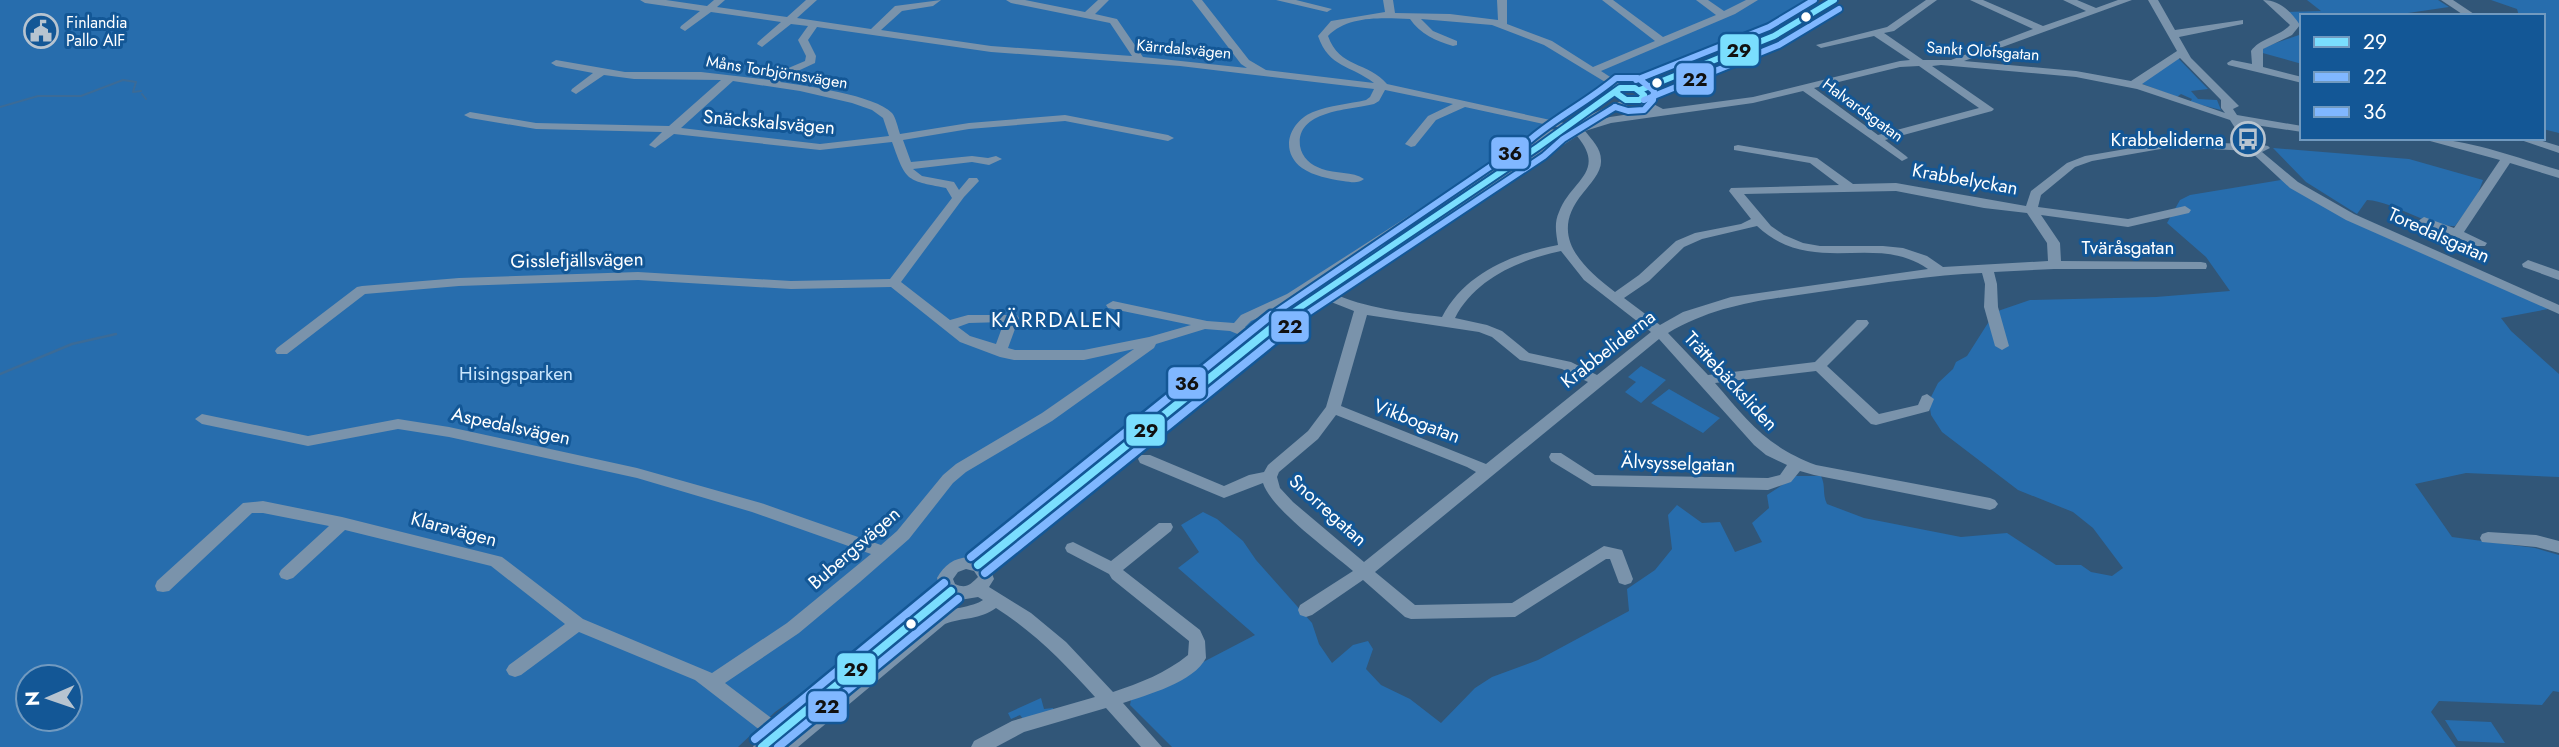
<svg xmlns="http://www.w3.org/2000/svg" width="2559" height="747" viewBox="0 0 2559 747" font-family="Jost,sans-serif">
	<style>
		.green { fill: #276dad; fill-rule: evenodd }
		.lines { fill: none; stroke-linecap: round; stroke-linejoin: round }
		.stream-far1 { stroke: #3b6b97; stroke-width: 2 }
		.stream { stroke: #3b6b97; stroke-width: 2.5 }
		.minor { fill: #7a93ab; fill-rule: evenodd }
		.bus-1-far1-casing { stroke: #135796; stroke-width: 10 }
		.bus-1-casing { stroke: #135796; stroke-width: 13 }
		.bus-2-far1-casing { stroke: #135796; stroke-width: 10 }
		.bus-2-casing { stroke: #135796; stroke-width: 13 }
		.bus-3-far1-casing { stroke: #135796; stroke-width: 10 }
		.bus-3-casing { stroke: #135796; stroke-width: 13 }
		.bus-1-far1 { stroke: #7adefe; stroke-width: 6 }
		.bus-1 { stroke: #7adefe; stroke-width: 8 }
		.bus-2-far1 { stroke: #80b7ff; stroke-width: 6 }
		.bus-2 { stroke: #80b7ff; stroke-width: 8 }
		.bus-3-far1 { stroke: #80b7ff; stroke-width: 6 }
		.bus-3 { stroke: #80b7ff; stroke-width: 8 }
		.bus-dot { fill: #fff; stroke: #135796; stroke-width: 2.5 }
		.labels { text-anchor: middle; dominant-baseline: central; stroke-width: 6; stroke-linejoin: round; paint-order: stroke }
		.far-poi-label { font-size: 16px; fill: #fff; stroke: #135796; text-anchor: start }
		.far-street-label { font-size: 16px; fill: #fff; stroke: #135796 }
		.street-label { font-size: 19px; fill: #fff; stroke: #135796 }
		.poi-label { font-size: 19px; fill: #fff; stroke: #135796; text-anchor: end }
		.park-label { font-size: 19px; fill: #cae6fd; stroke: #135796 }
		.neighbourhood-label { font-size: 21px; letter-spacing: 2px; fill: #fff; stroke: #135796 }
		.line-badge { stroke: #135796; stroke-width: 2.5 }
		.pale-badge-label { font-size: 19px; text-anchor: middle; font-weight: bold; fill: #111 }
	</style>
	<rect width="100%" height="100%" fill="#315678"/>
	<path class="green" d="M0 0H1817L1782 25 1742 43 1633 80 1589 101 1428 204 1266 313 1295 300 1329 278 1273 320 1270 319 1257 328 1252 326 1193 384 990 542 861 650 775 712 738 747H0ZM28 677H70V719H28Z
		M2307 0H2438L2449 7 2408 13 2411 16H2302V27L2286 12 2321 11Z
		M2491 0H2559V133L2543 129V16H2519L2517 9Z
		M2302 31V64L2259 52 2267 46 2299 35Z
		M2177 57 2208 89 2191 91 2198 99 2217 100 2221 110 2190 102 2192 99 2181 94 2177 97 2140 83Z
		M2273 148 2409 159 2483 180 2477 196 2455 226C2425 227 2397 202 2367 200L2357 214 2306 182Z
		M2276 174 2301 191 2559 312 2548 309 2501 318 2511 331 2559 374V477L2466 473 2415 484 2452 537 2535 548 2559 555V692L2553 691 2542 705 2439 701 2431 712 2456 747H1172L1130 705 1131 700 1138 696 1255 635 1178 568 1199 552 1181 525 1203 512 1217 519 1243 541 1256 560 1312 623 1319 644 1332 663 1353 645 1368 641 1373 649 1366 669 1381 685 1410 699 1441 723 1475 688 1492 677 1538 660 1629 611 1627 589 1655 570 1672 549 1668 515 1677 505 1702 523 1720 522 1735 552 1762 542 1752 523 1769 508 1767 495 1796 476H1821C1826 486 1822 494 1827 504L1864 518 1961 537 2007 533 2056 565H2081L2091 572 2112 576 2123 568 2093 528 2073 512 2018 490 1942 432 1931 415 1929 401 1938 383 1953 369 1956 362 1967 356 1995 312 2030 300 2156 297 2230 291 2206 257 2167 223 2180 200 2190 195 2281 180Z
		M1641 366 1666 380 1641 403 1625 392 1636 382 1628 377Z
		M1669 389 1720 418 1703 433 1651 403Z
		M1041 698 1044 709 1053 708 1054 711 1023 719 1020 715 1011 719 1008 713Z
		M2445 720 2491 722 2505 743 2458 741Z"/>
	<g class="lines">
		<path class="stream-far1" d="M142 94 146 99
			M0 107 38 96H81L123 80 136 82 133 92 141 91"/>
		<path class="stream" d="M0 374 72 344 116 334"/>
		<path class="minor" d="M640 0H666L707 6 714 0H725L717 7 787 17 806 0H817L797 18 871 29 895 6 941 0 933 6 902 11 881 30 991 46 1132 56 1110 23 1011 3 1006 0H1025L1085 12 1098 0H1109L1095 14 1117 19 1143 57 1247 68 1241 64 1192 0H1202L1249 60 1266 70 1374 83C1351 65 1329 68 1318 36L1331 21 1385 12 1383 0H1393L1395 13 1450 14 1498 20 1497 0H1507V24L1552 41 1593 67 1655 41 1602 0H1613L1663 37 1716 15 1696 0H1708L1724 11 1746 0H1758L1735 14 1601 71 1624 86 1625 88 1620 91 1544 45 1492 25 1421 19 1433 31 1457 41V45L1453 46C1436 41 1420 34 1410 19 1383 18 1348 15 1328 36 1339 68 1369 62 1387 84L1578 126 1582 125 1576 122 1578 120 1628 98 1632 99V103L1589 123 1610 117 1650 111 1635 100 1640 97 1663 109 1753 97 1900 61 1910 60 1874 36 1821 48 1816 45 1887 27 1926 0H1937L1894 31 1884 33 1923 60H1951L2033 29 1970 0H1983L2043 26 2086 11 2063 0H2077L2096 8 2118 0H2132L1964 61 2076 71 2131 81 2177 51 2148 0H2158L2175 30 2243 20V24L2179 37 2191 58 2239 106 2233 109 2237 115 2302 126V132L2242 123 2257 144 2268 146 2270 148 2262 152 2298 182 2354 214 2559 305V314L2346 220 2290 188 2250 151 2172 147 2092 161 2075 167 2041 195 2038 207 2128 219 2185 206 2191 210 2189 213 2128 227 2041 215 2060 243 2061 261 2201 262 2206 263 2207 266 2206 269H2054L1994 272 1997 284 1998 307 2009 346 2002 350 1995 346 1984 307 1985 284 1982 273C1932 275 1882 283 1833 290 1774 299 1720 302 1668 333L1708 375 1815 362 1857 320H1867L1869 323 1867 326 1827 366 1879 414 1918 405 1922 396 1927 394 1934 399 1929 411 1876 425 1871 424 1816 371 1715 383C1748 421 1767 447 1816 465L1990 498 1995 500 1998 504 1995 508 1990 510 1814 475 1800 471 1791 482 1768 490 1592 486 1551 461 1549 457 1551 453H1561L1595 475 1768 478 1780 475 1787 465 1766 455 1754 445 1659 339 1375 572 1415 605 1512 603 1604 546 1622 550 1633 579 1631 583 1625 585 1619 583 1610 559H1606L1515 617 1411 619 1405 617 1363 580 1312 615 1306 617 1300 615 1298 610 1300 605 1353 571C1331 552 1271 509 1263 483L1224 498 1140 463 1138 459 1140 455H1150L1224 486 1249 475 1264 472 1268 465 1308 431 1326 407 1354 311 1321 298 989 565 994 579 989 587 1031 613 1066 642 1113 692C1140 683 1166 673 1188 655L1189 641 1112 579 1109 574 1067 552 1065 548 1067 544 1073 542 1111 561 1159 523H1171L1173 527 1171 531 1123 570 1200 630 1205 641 1206 658C1194 682 1147 695 1123 703L1162 747H1141L1106 708 1024 732 996 747H971L974 741 1012 721 1095 697C1064 663 1035 633 996 608 980 620 963 617 945 624L798 747H753L756 741 765 734 695 680 579 632 521 675 515 677 509 675 506 670 509 665 565 624 491 566 345 530 293 578 287 580 281 578 279 574 281 570 329 526 263 513H252L169 591 163 592 157 591 155 586 157 581 243 503 263 501 342 517 502 557 583 619 712 673 787 623 871 554 752 512 637 478 449 437 398 429 308 446 202 424 195 419 202 414 308 436 398 419 449 427 637 468 761 503 881 545 897 531 943 475 956 464 1042 413 1134 349 1084 360H1014L1000 357 960 342 891 287 791 289 638 280 459 286 365 294 287 354H277L275 351 277 348 357 287 362 286 459 278 638 272 791 281 890 279 952 198 946 188C905 180 906 181 892 142L820 150 674 134 655 148 649 145 662 132 536 129 470 118 464 115 470 112 536 123 669 126 721 80 634 79 604 75 576 94 571 91 572 89 593 73 556 66 551 63 556 60 625 72H701L770 80 779 72 805 61 806 56 798 40 808 26 791 24 762 47 757 44 758 42 781 22 711 12 685 31 680 28 681 26 700 11 645 3ZM817 27 991 52 1180 66 1374 89 1370 97 1366 100C1349 104 1330 105 1313 112 1289 122 1279 151 1302 168 1314 176 1329 179 1343 181 1351 182 1358 184 1364 179 1353 171 1335 174 1322 169 1311 165 1302 158 1300 146 1296 110 1350 110 1374 104L1379 101 1385 90 1453 104 1428 116 1405 144 1411 147 1415 146 1436 120 1465 107 1571 130 1391 246 1383 244 1543 139 1560 133C1553 126 1543 130 1535 135L1287 294 1241 315 1234 323 1207 321 1113 301 1106 305 1108 308 1191 325 1149 337 1084 350H1015L1008 348 1019 318 1017 315H968L950 320 901 282 964 197 979 181 977 178H969L959 190 954 182 922 176 913 169 972 162 989 165 1002 159 996 156 988 158 972 156 911 162 903 140 969 129 1065 121 1168 141 1174 138 1168 135 1065 115 969 123 900 134C898 128 896 118 892 113 875 95 806 86 780 82L787 76 815 63 816 56 808 40ZM2180 58 2221 100V108L2225 113 2142 84ZM1941 65 2076 77 2137 89 2230 120 2245 144 2172 141 2085 156 2067 163 2031 191 2026 206 1896 183 1853 184 1817 158 1738 145 1734 146V150L1810 163 1839 185 1731 188 1729 191 1751 219 1741 224 1695 233 1676 241 1639 275 1615 292C1580 265 1548 235 1583 193 1590 184 1602 172 1601 160 1601 148 1592 140 1585 131L1611 123 1753 103 1803 91 1902 161 1908 158 1906 156 1885 140 1992 111 1994 109 1932 66ZM1919 66 1979 108 1878 135 1814 88 1900 67ZM733 81 800 91 852 103 872 110 883 118 889 136 820 144 681 128ZM1577 136C1607 172 1571 180 1559 212 1554 223 1556 233 1558 245 1512 254 1465 273 1442 317 1403 312 1367 309 1330 292L1380 257 1390 258ZM1896 191 1984 208 2027 213 2047 243 2048 261 1943 267 1927 256 1903 248 1883 246H1820L1803 243 1784 235 1771 226 1744 194ZM1757 226C1812 278 1876 232 1928 269L1731 297 1683 312 1660 325 1624 298 1649 281 1684 247 1702 239ZM1561 251 1584 280 1651 332 1597 375 1571 362 1529 353 1502 331 1487 325 1455 318C1475 279 1519 260 1561 251ZM1359 259 1290 307 1258 333 1245 327 1251 321 1297 300ZM1367 315 1479 332 1492 337 1520 360 1562 369 1588 382 1486 464 1341 406ZM1004 322 996 344 970 336 958 327 969 323ZM1205 329 1230 331 1250 339 975 558C958 555 945 563 937 578L941 590 778 723 725 683 799 633 860 582 909 539 953 483 966 472 1052 421 1154 348 1156 344ZM1336 415 1467 467 1476 472 1364 562 1293 502 1280 488 1277 477 1279 472 1318 439ZM966 569 974 571 978 577C970 585 966 589 955 584L953 579 958 572ZM978 597 983 600C973 607 949 609 935 613L954 598 960 600Z
			M1276 0H1296L1332 9 1327 12Z
			M1827 0H1839L1778 38 1644 92 1640 93 1635 90 1770 34Z
			M2263 0C2280 0 2291 12 2300 25L2292 35 2263 49V67L2302 77V83L2228 65 2227 63 2232 60 2252 64 2251 51C2260 38 2279 37 2290 25Z
			M2441 0H2453L2477 16H2465Z
			M2419 138C2466 138 2514 157 2559 170V178L2510 163 2464 232 2487 243 2485 246H2477L2418 221 2424 217 2454 228 2500 160Z
			M2515 138H2533L2559 146V153Z
			M2528 260 2559 271V280L2523 267 2522 264Z
			M2488 532 2536 535 2559 541V553L2536 547 2482 542 2480 538 2482 534Z"/>
		<g class="bus-1-far1-casing">
			<path id="bus-1-far1" d="M1640 90 1774 36 1834 0
				M1286 317 1538 147 1620 88H1635L1644 95 1640 100H1626L1616 93"/>
		</g>
		<g class="bus-1-casing">
			<path id="bus-1" d="M978 565 1288 315
				M762 747 951 591"/>
		</g>
		<g class="bus-2-far1-casing">
			<path id="bus-2-far1" d="M1644 100 1779 45 1839 9
				M1302 317 1544 156 1563 139 1615 107"/>
		</g>
		<g class="bus-2-casing">
			<path id="bus-2" d="M985 573 1305 315
				M778 747 958 599"/>
		</g>
		<g class="bus-3-far1-casing">
			<path id="bus-3-far1" d="M1636 80 1769 27 1814 0
				M1269 317 1531 139C1558 116 1589 101 1616 78H1638L1654 91 1653 100 1644 110 1628 111 1615 107"/>
		</g>
		<g class="bus-3-casing">
			<path id="bus-3" d="M971 557 1271 315
				M755 739 944 583"/>
		</g>
		<use href="#bus-1-far1" class="bus-1-far1"/>
		<use href="#bus-1" class="bus-1"/>
		<use href="#bus-2-far1" class="bus-2-far1"/>
		<use href="#bus-2" class="bus-2"/>
		<use href="#bus-3-far1" class="bus-3-far1"/>
		<use href="#bus-3" class="bus-3"/>
	</g>
	<defs>
		<g id="civic-ring" transform="scale(1.75)"><circle r="9.5" fill="#135796" stroke="#b7c4d0" stroke-width="1.5"/><path d="M-.6-6.5H3V-4.5H.6V-3L4-1V1h2V6H-6V1h2V-1L-.6-3ZM-1.2 2.5V6h2.4V2.5Z" fill="#b7c4d0"/></g>
		<g id="bus-ring" transform="scale(1.75)"><circle r="9.5" fill="#135796" stroke="#b7c4d0" stroke-width="1.5"/><path d="M-5-6H5V4H4V6H2V4H-2V6H-4V4H-5ZM-3.5-4V0h7V-4ZM-3.5 1.2v1.5H-2V1.2ZM2 1.2v1.5H3.5V1.2Z" fill="#b7c4d0"/></g>
	</defs>
	<g fill-rule="evenodd">
		<use href="#civic-ring" x="41" y="31"/>
		<use href="#bus-ring" x="2248" y="139"/>
	</g>
	<g class="bus-dot">
		<circle cx="1806" cy="17" r="6"/>
		<circle cx="1657" cy="83" r="6"/>
		<circle cx="911" cy="624" r="6"/>
	</g>
	<g class="labels">
		<g class="far-poi-label">
			<text x="66" y="22">Finlandia<tspan x="66" dy="18">Pallo AIF</tspan></text>
		</g>
		<g class="far-street-label">
			<text transform="translate(1184 49) rotate(5)">Kärrdalsvägen</text>
			<text transform="translate(1983 51) rotate(4)">Sankt Olofsgatan</text>
			<text transform="translate(777 72) rotate(9)">Måns Torbjörnsvägen</text>
			<text transform="translate(1863 110) rotate(36)">Halvardsgatan</text>
		</g>
		<g class="street-label">
			<text transform="translate(769 122) rotate(5)">Snäckskalsvägen</text>
			<text transform="translate(1965 179) rotate(10)">Krabbelyckan</text>
			<text transform="translate(2439 235) rotate(24)">Toredalsgatan</text>
			<text x="2128" y="247">Tväråsgatan</text>
			<text transform="translate(577 260) rotate(-1)">Gisslefjällsvägen</text>
			<text transform="translate(1608 349) rotate(-38)">Krabbeliderna</text>
			<text transform="translate(1731 381) rotate(47)">Trättebäcksliden</text>
			<text transform="translate(1417 421) rotate(21)">Vikbogatan</text>
			<text transform="translate(511 426) rotate(12)">Aspedalsvägen</text>
			<text transform="translate(1678 463) rotate(2)">Älvsysselgatan</text>
			<text transform="translate(1328 510) rotate(42)">Snorregatan</text>
			<text transform="translate(454 529) rotate(15)">Klaravägen</text>
			<text transform="translate(854 548) rotate(-41)">Bubergsvägen</text>
		</g>
		<g class="poi-label">
			<text x="2224" y="139">Krabbeliderna</text>
		</g>
		<g class="park-label">
			<text x="516" y="373">Hisingsparken</text>
		</g>
		<g class="neighbourhood-label">
			<text x="1057" y="320">KÄRRDALEN</text>
		</g>
	</g>
	<g class="line-badge">
		<rect x="1719" y="33" width="41" height="34" rx="7" fill="#7adefe"/>
		<rect x="1675" y="62" width="40" height="34" rx="7" fill="#80b7ff"/>
		<rect x="1490" y="136" width="40" height="34" rx="7" fill="#80b7ff"/>
		<rect x="1270" y="310" width="40" height="33" rx="7" fill="#80b7ff"/>
		<rect x="1167" y="366" width="40" height="34" rx="7" fill="#80b7ff"/>
		<rect x="1125" y="413" width="41" height="34" rx="7" fill="#7adefe"/>
		<rect x="836" y="652" width="41" height="34" rx="7" fill="#7adefe"/>
		<rect x="807" y="690" width="41" height="33" rx="7" fill="#80b7ff"/>
	</g>
	<g class="pale-badge-label">
		<text x="1739" y="57">29</text>
		<text x="1695" y="86">22</text>
		<text x="1510" y="160">36</text>
		<text x="1290" y="333">22</text>
		<text x="1187" y="390">36</text>
		<text x="1146" y="437">29</text>
		<text x="856" y="676">29</text>
		<text x="827" y="713">22</text>
	</g>
	<rect x="2300" y="14" width="245" height="126" fill="#135796" stroke="#719ac0" stroke-width="2"/>
	<rect x="2314" y="37" width="35" height="10" fill="#7adefe" stroke="#719ac0" stroke-width="2"/>
	<text x="2363" y="49" font-size="21" fill="#ffffff">29</text>
	<rect x="2314" y="72" width="35" height="10" fill="#80b7ff" stroke="#719ac0" stroke-width="2"/>
	<text x="2363" y="84" font-size="21" fill="#ffffff">22</text>
	<rect x="2314" y="107" width="35" height="10" fill="#80b7ff" stroke="#719ac0" stroke-width="2"/>
	<text x="2363" y="119" font-size="21" fill="#ffffff">36</text>
	<g transform="translate(49 698) rotate(268)"><circle r="33" fill="#135796" stroke="#719ac0" stroke-width="2"/>
	<path d="M0-5L12 26L0 18L-12 26Z" fill="#b7c4d0"/>
	<text y="-10" font-size="19" font-weight="bold" text-anchor="middle" fill="#ffffff">N</text>
	</g>
</svg>
